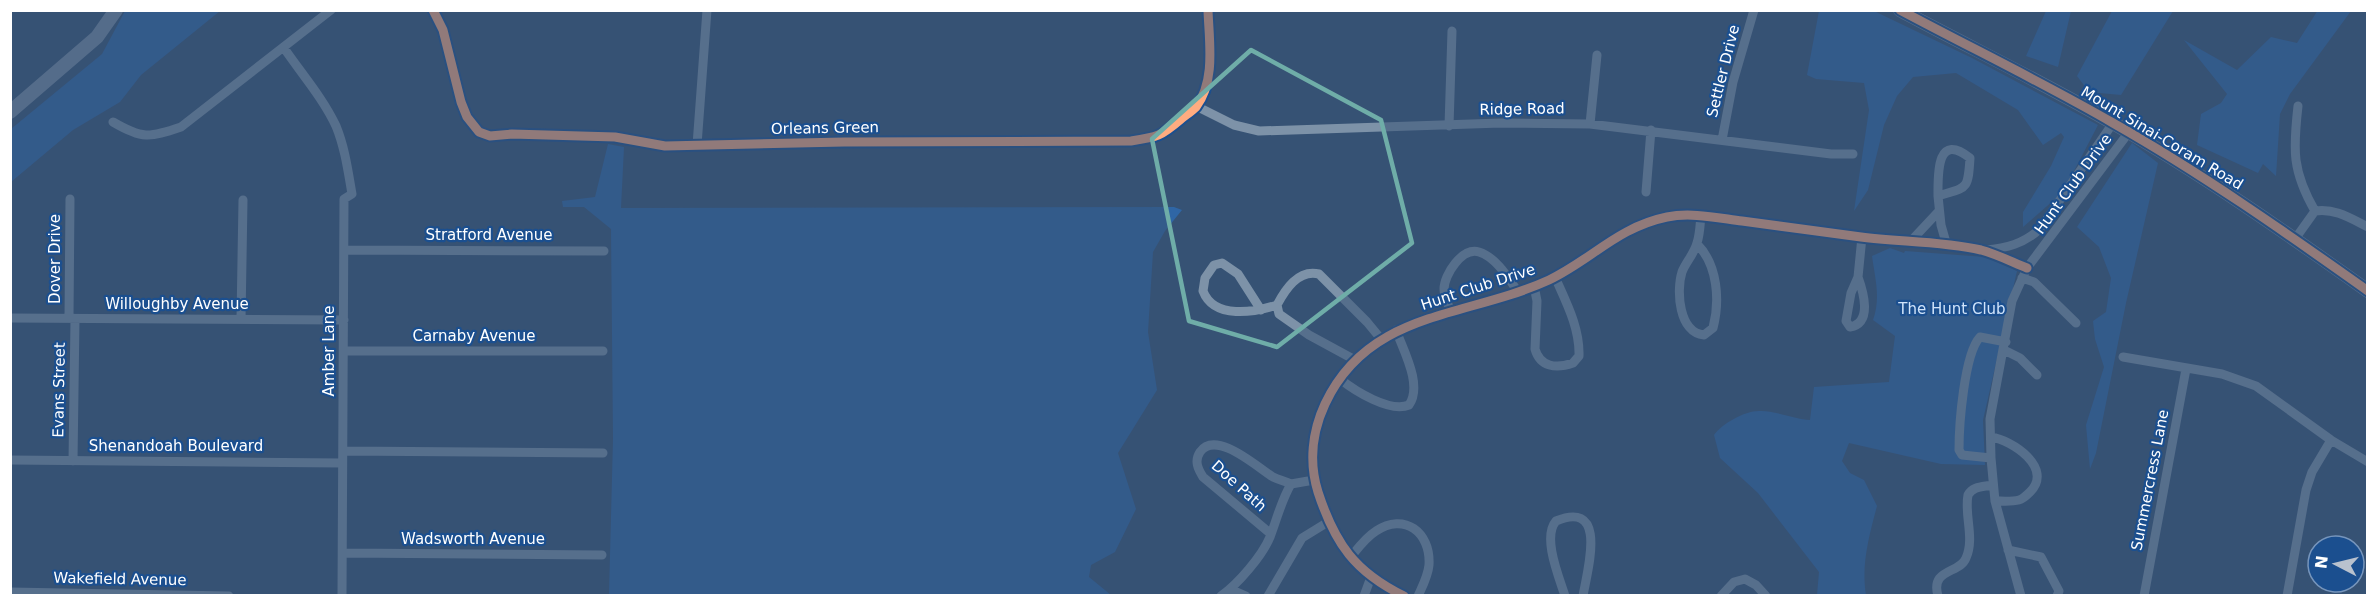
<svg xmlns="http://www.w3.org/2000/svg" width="2378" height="606" viewBox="0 0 2378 606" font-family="'DejaVu Sans',sans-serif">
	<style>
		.green { fill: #2f66a5 }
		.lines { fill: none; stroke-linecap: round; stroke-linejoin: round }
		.street { stroke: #7d92a8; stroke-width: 9 }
		.secondary { stroke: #798da4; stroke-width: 14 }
		.cycleway-casing { stroke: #1b4f8f; stroke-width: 13 }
		.cycleway { stroke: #ffac80; stroke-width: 9 }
		.marked { fill: none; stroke: #6fada8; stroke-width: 4.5; stroke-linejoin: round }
		.labels { text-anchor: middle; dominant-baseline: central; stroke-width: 4.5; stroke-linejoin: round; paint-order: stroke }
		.street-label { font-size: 15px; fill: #fff; stroke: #1b4f8f }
		.park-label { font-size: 15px; fill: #cfe3fa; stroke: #1b4f8f }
	</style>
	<rect width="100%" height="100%" fill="#365274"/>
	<path class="green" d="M2318 10 2351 11 2290 94 2280 114 2276 176 2263 164 2258 173 2197 145 2201 114 2221 103 2227 94 2184 40 2237 70 2271 37 2297 43Z
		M125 11H220L141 75 120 102 73 130 11 182V129L102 54Z
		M1819 11H1874L1972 58 2098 125 2063 192 2023 227V212L2051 166 2064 137 2061 133 2043 145 2018 110 1956 73 1913 77 1897 96 1884 125 1868 190 1854 211 1869 110 1864 83 1816 79 1807 75Z
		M2046 11H2071L2058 67 2026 56Z
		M2112 11H2173L2121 95 2089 92 2077 76Z
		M2132 143 2158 163 2126 303 2096 453 2090 469 2086 425 2104 367 2095 339 2093 321 2106 312 2111 278 2099 247 2077 227Z
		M608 144 624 147 621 208 1174 207 1182 210 1165 231 1153 252 1148 332 1157 390 1118 453 1136 509 1115 552 1091 565 1089 577 1111 595H609L613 439 611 229 584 207H563L562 201 595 197Z
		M1890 248 1904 253 1905 251 1985 257 2017 271 1983 420 1985 465 1941 464 1849 443 1842 461 1850 473 1864 480 1877 506C1869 536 1861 565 1866 595H1817L1819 572 1758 493 1720 458 1714 435C1722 424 1744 411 1759 411 1772 410 1795 419 1810 420L1814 387 1889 382 1895 336 1873 320C1881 298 1875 278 1872 256Z"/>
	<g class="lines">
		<path class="street" d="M433 10 443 30 461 102 467 117 479 132 490 136 512 134 615 137 665 146 844 142 1131 141C1158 137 1161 136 1181 119 1186 115 1192 111 1196 107 1216 81 1209 41 1208 10
			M284 48C301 73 323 98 336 126 345 148 348 171 352 194L344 199 342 596
			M1196 106 1234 125 1259 131 1501 123 1590 124 1831 154H1853
			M2298 106C2293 150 2292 171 2315 211
			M113 122C142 139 149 138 181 127L331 10
			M1590 124 1597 55
			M1449 126 1452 31
			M1722 140 1733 82 1754 10
			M697 145 707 10
			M1646 192 1651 130
			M1938 196C1938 175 1936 131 1970 158 1968 191 1967 187 1938 196L1941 225 1947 246
			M2295 239 2315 211C2335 208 2350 218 2368 227
			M1910 242 1939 211
			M1697 244C1718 265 1720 301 1713 328L1704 335C1679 333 1676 291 1682 272 1686 262 1694 254 1697 243 1700 234 1700 225 1701 215
			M344 250 604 251
			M1985 250C2007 248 2023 244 2040 229L2113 123
			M1858 277C1863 291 1873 323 1850 327L1846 321 1851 293 1858 277 1862 237
			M2022 278 2034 282 2076 323
			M1534 286 1537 301 1535 349C1540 367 1556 369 1573 363L1579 356C1580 328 1566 302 1555 277
			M1261 310 1238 274 1222 263 1214 265 1205 278 1203 291C1214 320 1255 312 1277 305
			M1451 312C1448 304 1444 297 1444 289 1444 275 1462 247 1479 252 1496 257 1509 279 1518 292
			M10 318 344 320
			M69 318 70 199
			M241 319 243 200
			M2004 350 2020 358 2037 375
			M344 351H603
			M2123 357 2222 374 2256 386 2331 440 2368 462
			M1355 360 1309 335 1279 314 1277 305C1285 290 1298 269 1319 274L1367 322 1381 339
			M1340 379C1355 391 1390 413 1409 405 1423 385 1403 350 1396 330
			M1991 437C2012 440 2054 468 2030 492 2027 495 2023 499 2019 500 2011 502 2002 501 1995 501
			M343 451 603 453
			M1991 458 1962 455 1959 450C1959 426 1964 354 1980 337L2006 342
			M10 460 342 463
			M73 461 75 319
			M1291 484 1314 480
			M1271 534 1203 477C1198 469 1194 461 1200 452 1216 429 1258 468 1273 477 1279 480 1285 481 1291 484
			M2008 550 2041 557 2059 591 2057 596
			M343 553 602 555
			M1350 558C1358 548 1365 538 1376 531 1404 512 1431 532 1429 565 1428 576 1423 585 1418 596
			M1230 589 1246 596
			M10 592 229 596
			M1221 596C1238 584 1262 556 1270 537 1277 519 1281 501 1291 484
			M1268 596 1302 538 1328 522
			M1364 596 1371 577
			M1404 596C1355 572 1335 544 1318 492 1309 463 1312 432 1325 404 1369 310 1466 318 1549 280 1591 260 1618 227 1667 217 1691 212 1718 218 1742 221 1782 226 1821 232 1861 237 1900 242 1942 241 1981 250 1996 254 2012 262 2027 268
			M1565 596C1559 577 1542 537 1556 521 1609 499 1587 571 1583 596
			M1721 596 1734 582 1745 579 1756 585 1766 596
			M1938 596C1930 568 1960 574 1966 558 1975 538 1964 515 1968 495 1973 486 1983 487 1992 485
			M2021 596 1995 501 1991 458 1990 419 2012 301 2027 268 2129 132
			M2144 596 2186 369
			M2287 596 2306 490 2312 472 2331 440"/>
		<path class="secondary" d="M1900 10C1971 48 2044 83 2113 123 2201 173 2285 232 2368 291
			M10 112 97 37 116 10"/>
		<g class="cycleway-casing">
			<path id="cycleway" d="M433 10 443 30 461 102 467 117 479 132 490 136 512 134 615 137 665 146 844 142 1131 141C1158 137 1161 136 1181 119 1186 115 1192 111 1196 107 1216 81 1209 41 1208 10
				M1900 10C1971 48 2044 83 2113 123 2201 173 2285 232 2368 291
				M1404 596C1355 572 1335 544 1318 492 1309 463 1312 432 1325 404 1369 310 1466 318 1549 280 1591 260 1618 227 1667 217 1691 212 1718 218 1742 221 1782 226 1821 232 1861 237 1900 242 1942 241 1981 250 1996 254 2012 262 2027 268"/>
		</g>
		<use href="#cycleway" class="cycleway"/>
	</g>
	<path d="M0 0H2378V606H0ZM1251 50 1381 120 1412 243 1277 347 1189 321 1152 139Z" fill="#365274" fill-opacity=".55" fill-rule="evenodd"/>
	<path class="marked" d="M1251 50 1381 120 1412 243 1277 347 1189 321 1152 139Z"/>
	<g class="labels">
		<g class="street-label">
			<text transform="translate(1723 71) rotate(-76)">Settler Drive</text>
			<text transform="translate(1522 109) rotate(-1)">Ridge Road</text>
			<text transform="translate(825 128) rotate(-1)">Orleans Green</text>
			<text transform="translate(2162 138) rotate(31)">Mount Sinai-Coram Road</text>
			<text transform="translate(2073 184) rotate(-54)">Hunt Club Drive</text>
			<text x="489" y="235">Stratford Avenue</text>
			<text transform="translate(55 259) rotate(-90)">Dover Drive</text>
			<text transform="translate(1478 287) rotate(-18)">Hunt Club Drive</text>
			<text x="177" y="304">Willoughby Avenue</text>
			<text x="474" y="336">Carnaby Avenue</text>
			<text transform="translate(329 351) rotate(-90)">Amber Lane</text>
			<text transform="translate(59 390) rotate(-89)">Evans Street</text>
			<text x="176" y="446">Shenandoah Boulevard</text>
			<text transform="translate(2150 480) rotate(-79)">Summercress Lane</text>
			<text transform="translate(1239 486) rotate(42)">Doe Path</text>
			<text x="473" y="539">Wadsworth Avenue</text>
			<text transform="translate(120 579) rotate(1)">Wakefield Avenue</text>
		</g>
		<g class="park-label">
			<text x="1952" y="309">The Hunt Club</text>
		</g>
	</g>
	<rect width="2378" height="606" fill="none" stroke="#ffffff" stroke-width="24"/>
	<g transform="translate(2336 564) rotate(277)"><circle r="28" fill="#1b4f8f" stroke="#7695bc" stroke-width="1.5"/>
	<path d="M0-4.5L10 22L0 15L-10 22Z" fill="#b9c2ce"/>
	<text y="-9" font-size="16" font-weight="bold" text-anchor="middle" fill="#ffffff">N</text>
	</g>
</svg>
